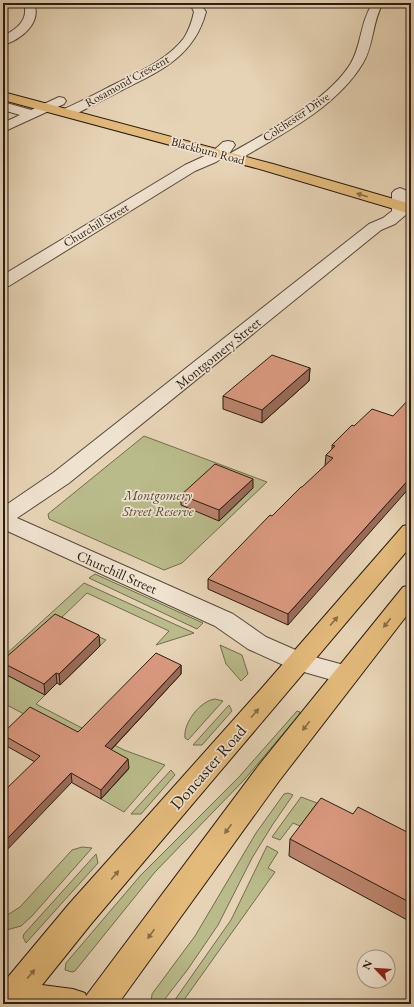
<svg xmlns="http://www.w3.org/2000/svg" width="414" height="1007" viewBox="0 0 414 1007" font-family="'EB Garamond',serif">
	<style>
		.green { fill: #b9bb8a; stroke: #716c4e }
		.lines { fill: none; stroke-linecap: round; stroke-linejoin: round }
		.street-casing { stroke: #584a3b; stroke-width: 2 }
		.primary-casing { stroke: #291d12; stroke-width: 2 }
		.street { fill: #efe2cf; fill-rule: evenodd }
		.primary { fill: #e3ba7a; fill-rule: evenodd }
		.wall { fill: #bb846d; stroke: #291d12 }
		.shaded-wall { fill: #996b59; stroke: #291d12 }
		.building { fill: #da997f; stroke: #291d12 }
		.oneway { fill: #866c46 }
		.labels { text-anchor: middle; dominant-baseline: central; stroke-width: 3.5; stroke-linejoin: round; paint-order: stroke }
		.far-street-label { font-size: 12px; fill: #291d12; stroke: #efe2cf }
		.street-label { font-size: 14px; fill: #291d12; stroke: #efe2cf }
		.park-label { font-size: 14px; font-style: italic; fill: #544c36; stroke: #efe2cf }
		.near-street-label { font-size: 17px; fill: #291d12; stroke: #efe2cf }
	</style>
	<rect width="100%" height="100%" fill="#e6d3b5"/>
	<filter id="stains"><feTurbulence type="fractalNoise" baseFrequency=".005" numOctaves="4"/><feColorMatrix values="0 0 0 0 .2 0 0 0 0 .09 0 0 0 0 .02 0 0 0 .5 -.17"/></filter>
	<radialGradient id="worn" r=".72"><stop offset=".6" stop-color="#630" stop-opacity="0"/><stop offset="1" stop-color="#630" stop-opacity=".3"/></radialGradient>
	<path class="green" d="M144 436 267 482 182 563 164 570 49 519 48 514Z
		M95 574 203 623 197 629 89 578Z
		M84 583 194 633 156 645 169 631 87 593 60 619 106 640 100 646 56 624 3 672V657Z
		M220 645 242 655 248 674 241 681 226 664Z
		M3 673 45 695 36 704 124 750 165 765 124 812 101 799 129 769 3 703Z
		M215 699 223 701 188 740 185 738C183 723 200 701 215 699Z
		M229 705 232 711 202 745H193Z
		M297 711 300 712 299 715 244 780 155 872 75 971 72 972 65 970 66 963 140 876 239 777Z
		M171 770 175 775 141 814H131Z
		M288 793 293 795 273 824 252 858 218 925 188 969 161 1004H151L152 994 195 936 256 833 284 794Z
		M301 797 317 803 300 826 293 823 280 840 272 837Z
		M267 846 278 852 268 868 275 872 181 1004H172L231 920Z
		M82 847 92 848 32 916 21 926 3 931V915L9 914 20 907 72 850Z
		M96 854 98 863 26 943 23 937 24 934Z"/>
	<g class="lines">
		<g class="street-casing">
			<path id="street" d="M24 3H34C42 23 21 40 3 45V36C17 29 29 20 24 3Z
				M190 3H200L206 12C194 56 161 71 124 89 107 98 89 107 72 116H62L60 113 62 110C80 102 97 93 115 84 139 72 167 60 184 38 189 30 192 21 194 12Z
				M373 3H383C372 22 374 45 363 63 337 107 281 135 238 160L233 161 228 160 226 157 227 155 216 162 195 171 9 286 3 287V275L185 165 211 153 223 142 228 141 233 142 235 145 229 154C267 132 328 101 351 63 362 44 360 22 373 3Z
				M59 97 64 98 66 101 64 104 3 132V123L20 115 3 110V102L31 110Z
				M400 188 405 190 408 193V213L395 224 381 230 69 483 17 518 233 614 266 637 307 655 355 668 359 675 355 682 346 684 290 668 248 649 215 626 3 529V507L53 473 369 224 383 218 392 211V193L395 190Z"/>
		</g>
		<g class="primary-casing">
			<path id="primary" d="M3 92 273 164 411 204V214L263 170 3 100Z
				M411 524V546L91 924 42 985 73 989 85 993 86 996 259 765 403 587 411 585V610L279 781 118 1004H3V983L69 904 261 689 403 526Z"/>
		</g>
		<use href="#street" class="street"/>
		<use href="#primary" class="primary"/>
	</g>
	<path class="wall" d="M411 335V347H409L410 336Z
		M310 368 309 381 262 423 223 409V396Z
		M352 425 288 625 208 589V579L272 516 325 466 326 455 332 449V445Z
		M253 488 219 521 181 505V495Z
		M100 646 60 685 57 683 45 695 3 673V660Z
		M181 665V674L111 750 129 768 101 799 3 744V733L78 732Z
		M353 814 411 834V922L289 856 290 839Z"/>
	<path class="shaded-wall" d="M310 368 309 381 262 423V410Z
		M411 477V486L288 625V614Z
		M253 479V488L219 521V510Z
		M99 635 100 646 60 685 59 674Z
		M181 665V674L105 756V746Z
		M56 673 57 683 45 695 44 684Z
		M128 759 129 768 101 799V790Z
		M71 773 72 782 3 854V843Z"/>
	<path class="building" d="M272 355 310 368 262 410 223 396Z
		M411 397V477L288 614 208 579 270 515 272 516 301 487H302L333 458 326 455 335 446 332 445 352 425 354 426 372 409 393 416Z
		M215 464 253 479 219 510 181 495Z
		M55 614 99 635 59 674 56 673 44 684 3 663V660Z
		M156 653 181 665 105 746 128 759 101 790 71 773 3 843V792L40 756 3 735V733L30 707 78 732Z
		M321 798 353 814 358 807 411 834V903L290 839Z"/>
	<defs><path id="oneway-solid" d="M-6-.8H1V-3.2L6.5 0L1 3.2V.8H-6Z"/></defs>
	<g class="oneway">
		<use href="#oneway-solid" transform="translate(362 195) rotate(-163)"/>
		<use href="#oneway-solid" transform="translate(334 621) rotate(-49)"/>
		<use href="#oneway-solid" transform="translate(387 623) rotate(128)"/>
		<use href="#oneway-solid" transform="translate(255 713) rotate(-49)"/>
		<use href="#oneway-solid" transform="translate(306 726) rotate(128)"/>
		<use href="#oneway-solid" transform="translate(228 829) rotate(126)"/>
		<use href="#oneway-solid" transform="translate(115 875) rotate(-49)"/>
		<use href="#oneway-solid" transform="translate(151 934) rotate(126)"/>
		<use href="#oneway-solid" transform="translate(31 974) rotate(-50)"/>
	</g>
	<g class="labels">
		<g class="far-street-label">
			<text transform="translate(127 81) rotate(-29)">Rosamond Crescent</text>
			<text transform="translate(296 117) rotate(-34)">Colchester Drive</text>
			<text transform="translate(208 151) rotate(15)">Blackburn Road</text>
			<text transform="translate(96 225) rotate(-31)">Churchill Street</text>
		</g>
		<g class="street-label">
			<text transform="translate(218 353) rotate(-39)">Montgomery Street</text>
			<text transform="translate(117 572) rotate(24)">Churchill Street</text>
		</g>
		<g class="park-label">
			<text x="158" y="495">Montgomery<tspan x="158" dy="16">Street Reserve</tspan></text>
		</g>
		<g class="near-street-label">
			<text transform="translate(208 767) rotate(-49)">Doncaster Road</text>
		</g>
	</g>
	<rect width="414" height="1007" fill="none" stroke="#e6d3b5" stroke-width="16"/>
	<rect x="4" y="4" width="406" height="999" fill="none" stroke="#291d12" stroke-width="2"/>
	<rect x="8" y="8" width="398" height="991" fill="none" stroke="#291d12"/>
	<g transform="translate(376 969) rotate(295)"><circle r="19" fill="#efe2cf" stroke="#a09383"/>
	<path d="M0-3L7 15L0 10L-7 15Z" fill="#8f2418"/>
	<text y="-6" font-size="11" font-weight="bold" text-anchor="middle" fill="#291d12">N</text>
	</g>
	<rect width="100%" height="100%" filter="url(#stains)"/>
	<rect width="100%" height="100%" fill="url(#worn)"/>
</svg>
